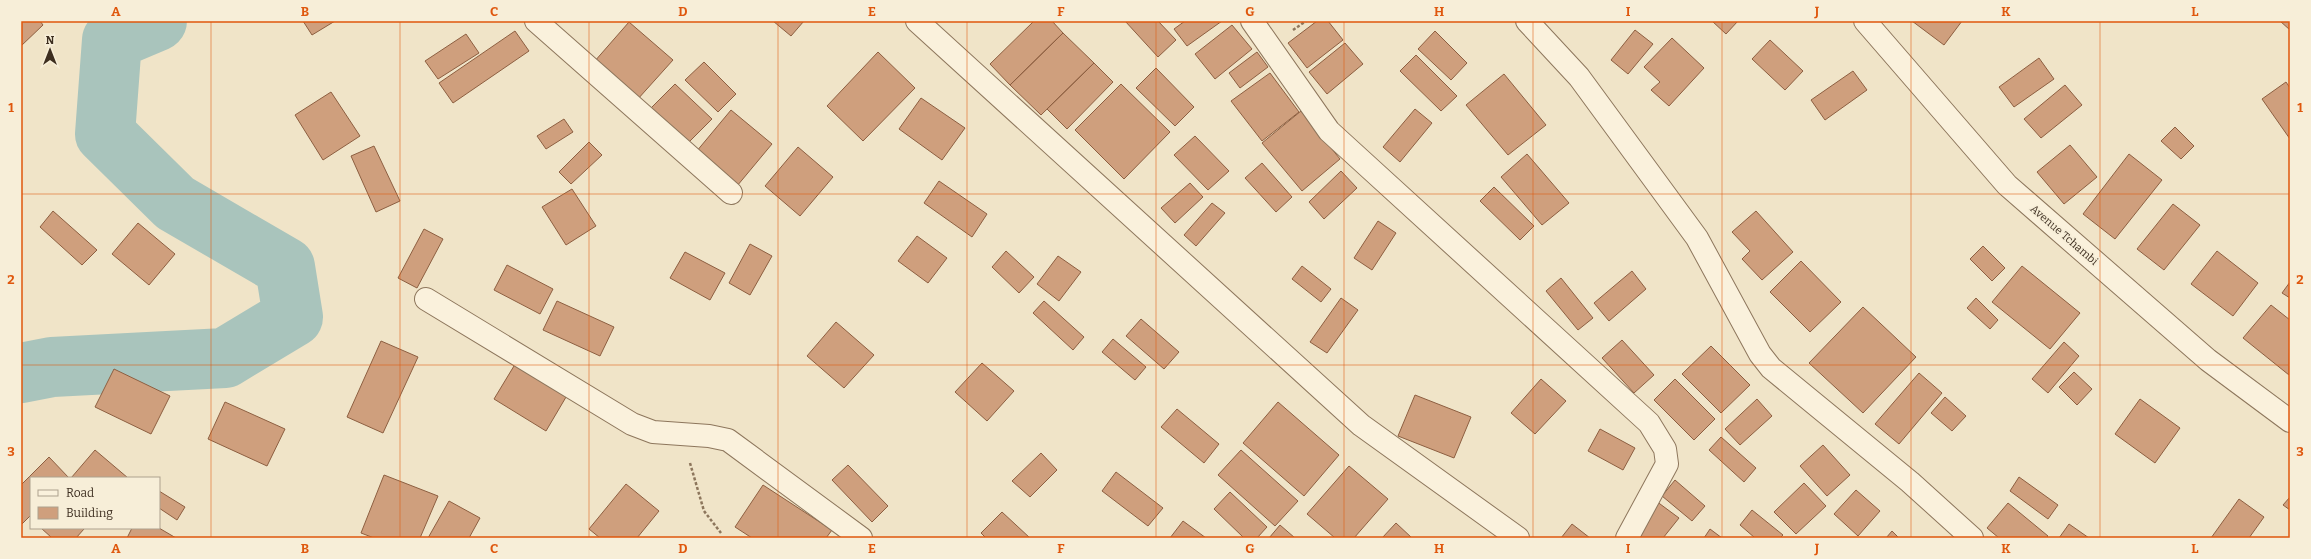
<svg xmlns="http://www.w3.org/2000/svg" width="2311" height="559" viewBox="0 0 2311 559" font-family="Bitter,serif">
	<style>
		.lines { fill: none; stroke-linecap: round; stroke-linejoin: round }
		.river { stroke: #a9c4bc; stroke-width: 60 }
		.building { fill: #cf9f7d; stroke: #8d5f41 }
		.minor-casing { stroke: #8d765c; stroke-width: 24 }
		.path { stroke: #8d765c; stroke-width: 2.5; stroke-dasharray: 3 2; stroke-linecap: butt }
		.minor { stroke: #faf1dc; stroke-width: 22 }
		.grid { fill: none; stroke: #df570d; stroke-width: 1; stroke-opacity: 0.55 }
		.labels { text-anchor: middle; dominant-baseline: central; stroke-width: 3.5; stroke-linejoin: round; paint-order: stroke }
		.street-label { font-size: 11px; fill: #3d2e20; stroke: #f7eed8 }
		.neatline { fill: none; stroke: #df570d; stroke-width: 1.5 }
		.grid-label { font-size: 13px; text-anchor: middle; font-weight: bold; fill: #df570d }
	</style>
	<rect width="100%" height="100%" fill="#f0e4c8"/>
	<g class="lines">
		<path class="river" d="M21 373 52 367 225 358 293 317 285 267 175 203 105 134 112 40 157 21"/>
	</g>
	<path class="building" d="M21 21H40L43 25 21 46Z
		M303 21H335L312 35Z
		M773 21H804L791 36Z
		M1034 21H1052L1063 33 1010 85 990 64Z
		M1125 21H1158L1176 40 1158 57Z
		M1185 21H1222L1187 46 1174 29Z
		M1317 21H1328L1343 40 1307 68 1288 43Z
		M1712 21H1738L1726 34Z
		M1912 21H1962L1944 45Z
		M2280 21H2290V30Z
		M629 22 673 60 637 100 594 62Z
		M1232 25 1252 49 1215 79 1195 54Z
		M1635 30 1653 44 1628 74 1611 60Z
		M515 31 529 51 453 103 439 83Z
		M1435 31 1467 63 1451 80 1418 49Z
		M1063 33 1094 63 1041 115 1010 85Z
		M466 34 479 53 438 79 425 61Z
		M1672 38 1704 68 1669 106 1651 90 1660 82 1644 67Z
		M1770 40 1803 71 1785 90 1752 59Z
		M1345 43 1363 64 1327 94 1309 72Z
		M878 52 915 88 863 141 827 106Z
		M1257 52 1268 67 1240 88 1229 73Z
		M1416 55 1457 96 1441 111 1400 71Z
		M2039 58 2054 79 2014 107 1999 87Z
		M704 62 736 94 718 112 685 80Z
		M1094 63 1113 82 1067 129 1047 109Z
		M1156 68 1194 107 1175 126 1136 88Z
		M1853 71 1867 90 1825 120 1811 100Z
		M1270 73 1299 112 1262 141 1231 101Z
		M1504 74 1546 125 1508 155 1466 105Z
		M2286 82 2290 88V139L2262 99Z
		M675 84 712 119 686 145 649 110Z
		M1121 84 1170 132 1124 179 1075 130Z
		M2065 85 2082 105 2041 138 2024 119Z
		M331 92 360 136 323 160 295 115Z
		M921 98 965 128 942 160 899 129Z
		M1415 109 1432 123 1400 162 1383 147Z
		M731 110 772 144 737 186 696 152Z
		M1301 111 1340 159 1302 191 1262 143Z
		M564 119 573 132 546 149 537 136Z
		M2175 127 2194 146 2181 159 2161 141Z
		M1195 136 1229 171 1208 190 1174 155Z
		M589 142 602 155 571 184 559 172Z
		M2070 145 2097 177 2064 204 2037 172Z
		M374 146 400 201 376 212 351 156Z
		M798 147 833 177 800 216 765 186Z
		M1527 154 1569 203 1542 225 1501 177Z
		M2129 154 2162 180 2115 239 2083 214Z
		M1262 163 1292 197 1276 212 1245 178Z
		M1341 171 1357 188 1324 219 1309 202Z
		M939 181 987 214 972 237 924 203Z
		M1190 183 1203 197 1175 223 1161 208Z
		M1494 187 1534 226 1520 240 1480 201Z
		M572 189 596 226 566 245 542 207Z
		M1212 203 1225 213 1196 246 1184 235Z
		M2173 204 2200 225 2164 270 2137 249Z
		M53 211 97 250 82 265 40 227Z
		M1756 211 1793 252 1762 280 1742 259 1750 251 1732 232Z
		M1378 221 1396 233 1372 270 1354 258Z
		M138 223 175 254 149 285 112 254Z
		M424 229 443 239 417 288 398 278Z
		M917 236 947 258 928 283 898 261Z
		M750 244 772 256 750 295 729 283Z
		M1983 246 2005 268 1992 281 1970 259Z
		M1006 251 1034 277 1019 293 992 267Z
		M2217 251 2258 283 2233 316 2191 284Z
		M685 252 725 273 710 300 670 278Z
		M1058 256 1081 272 1059 301 1037 284Z
		M1801 261 1841 302 1810 332 1770 292Z
		M507 265 553 289 540 314 494 290Z
		M1302 266 1331 289 1321 302 1292 279Z
		M2022 266 2080 313 2050 349 1992 302Z
		M1632 271 1646 289 1609 321 1594 303Z
		M1561 278 1593 318 1578 330 1546 291Z
		M2290 282V298L2282 293Z
		M1341 298 1358 310 1327 353 1310 342Z
		M1976 298 1998 320 1990 329 1967 308Z
		M557 301 614 327 600 356 543 330Z
		M1044 301 1084 337 1073 350 1033 313Z
		M2271 305 2290 320 2289 375 2243 338Z
		M1863 307 1916 357 1863 413 1809 363Z
		M1141 319 1179 352 1164 369 1126 336Z
		M836 322 874 355 844 388 807 356Z
		M1113 339 1146 367 1135 380 1102 352Z
		M1622 340 1654 375 1634 393 1602 358Z
		M381 341 418 357 383 433 347 417Z
		M2064 342 2079 356 2048 393 2032 379Z
		M1711 346 1750 385 1721 413 1682 374Z
		M517 361 569 392 546 431 494 399Z
		M982 363 1014 391 987 421 955 392Z
		M114 369 170 396 151 434 95 407Z
		M2074 372 2092 389 2077 405 2059 387Z
		M1919 373 1942 393 1899 444 1875 424Z
		M1541 379 1566 401 1535 434 1511 413Z
		M1675 379 1715 419 1694 440 1654 400Z
		M1415 395 1471 417 1454 458 1398 436Z
		M1945 397 1966 416 1952 431 1931 413Z
		M1757 399 1772 416 1740 445 1725 429Z
		M2140 399 2180 428 2155 463 2115 434Z
		M225 402 285 429 267 466 208 439Z
		M1278 402 1339 455 1304 496 1243 443Z
		M1177 409 1219 444 1204 463 1161 427Z
		M1600 429 1635 448 1623 470 1588 451Z
		M1721 437 1756 468 1744 482 1709 450Z
		M1823 445 1850 475 1827 496 1800 466Z
		M95 450 128 478H71Z
		M1241 450 1298 501 1275 526 1218 475Z
		M1041 453 1057 470 1030 497 1012 481Z
		M49 457 69 478H31V515L21 525V485Z
		M848 465 888 506 872 522 832 480Z
		M1349 466 1388 499 1354 538H1335L1307 514Z
		M1116 472 1163 508 1148 526 1102 491Z
		M384 475 438 496 420 538H374L361 533Z
		M2019 477 2058 505 2048 519 2010 491Z
		M1675 480 1705 506 1692 521 1662 496Z
		M1804 483 1826 506 1796 534 1774 512Z
		M626 484 659 511 637 538H600L589 529Z
		M763 485 832 530 826 538H752L735 527Z
		M1856 490 1880 511 1858 536 1834 514Z
		M159 491 185 507 177 520 159 508Z
		M1230 492 1267 527 1257 538H1244L1214 509Z
		M2290 497V510L2283 505Z
		M2239 499 2264 517 2249 538H2211Z
		M449 501 480 518 469 538H428Z
		M1656 501 1679 518 1663 538H1641L1633 531Z
		M2008 503 2048 536 2046 538H1999L1987 528Z
		M1752 510 1783 535 1780 538H1755L1740 525Z
		M1002 512 1030 538H986L981 533Z
		M1183 521 1206 538H1170Z
		M1396 523 1412 538H1382Z
		M1572 524 1590 538H1561Z
		M2069 524 2089 538H2059Z
		M1280 525 1295 538H1269Z
		M41 528H83L84 529 76 538H52Z
		M132 528H159L176 538H127Z
		M1710 529 1722 538H1704Z
		M1892 531 1899 538H1886Z"/>
	<g class="lines">
		<g class="minor-casing">
			<path id="minor" d="M536 21 731 193
				M917 21 1361 425 1518 538
				M1252 21 1329 131 1649 423 1665 449 1667 464 1627 538
				M1527 21 1579 77 1697 238 1760 354 1771 368 1910 482 1972 538
				M1865 21 2007 185 2208 360 2290 421
				M426 299 632 424 653 432 709 436 728 440 861 538"/>
		</g>
		<path class="path" d="M1293 30 1306 21
			M690 463 704 511 721 533"/>
		<use href="#minor" class="minor"/>
	</g>
	<path class="grid" d="M211 21V538M400 21V538M589 21V538M778 21V538M967 21V538M1156 21V538M1344 21V538M1533 21V538M1722 21V538M1911 21V538M2100 21V538M21 194H2290M21 365H2290"/>
	<g class="labels">
		<g class="street-label">
			<text transform="translate(2064 235) rotate(41)">Avenue Tchambi</text>
		</g>
	</g>
	<rect width="2311" height="559" fill="none" stroke="#f7eed8" stroke-width="44"/>
	<rect x="30" y="477" width="130" height="52" fill="#f7eed8" stroke="#ada18e"/>
	<rect x="38" y="490" width="20" height="6" fill="#faf1dc" stroke="#ada18e"/>
	<text x="66" y="497" font-size="12" fill="#3d2e20">Road</text>
	<rect x="38" y="507" width="20" height="12" fill="#cf9f7d" stroke="#ada18e"/>
	<text x="66" y="517" font-size="12" fill="#3d2e20">Building</text>
	<g transform="translate(50 50)" stroke="#f7eed8" stroke-width="3" paint-order="stroke">
	<path d="M0-3L7 15L0 10L-7 15Z" fill="#3d2e20"/>
	<text y="-6" font-size="11" font-weight="bold" text-anchor="middle" fill="#3d2e20">N</text>
	</g>
	<rect x="22" y="22" width="2267" height="515" class="neatline"/>
	<g class="grid-label">
		<text x="116" y="16">A</text>
		<text x="305" y="16">B</text>
		<text x="494" y="16">C</text>
		<text x="683" y="16">D</text>
		<text x="872" y="16">E</text>
		<text x="1061" y="16">F</text>
		<text x="1250" y="16">G</text>
		<text x="1439" y="16">H</text>
		<text x="1628" y="16">I</text>
		<text x="1817" y="16">J</text>
		<text x="2006" y="16">K</text>
		<text x="2195" y="16">L</text>
		<text x="11" y="112">1</text>
		<text x="2300" y="112">1</text>
		<text x="11" y="284">2</text>
		<text x="2300" y="284">2</text>
		<text x="11" y="456">3</text>
		<text x="2300" y="456">3</text>
		<text x="116" y="553">A</text>
		<text x="305" y="553">B</text>
		<text x="494" y="553">C</text>
		<text x="683" y="553">D</text>
		<text x="872" y="553">E</text>
		<text x="1061" y="553">F</text>
		<text x="1250" y="553">G</text>
		<text x="1439" y="553">H</text>
		<text x="1628" y="553">I</text>
		<text x="1817" y="553">J</text>
		<text x="2006" y="553">K</text>
		<text x="2195" y="553">L</text>
	</g>
</svg>
